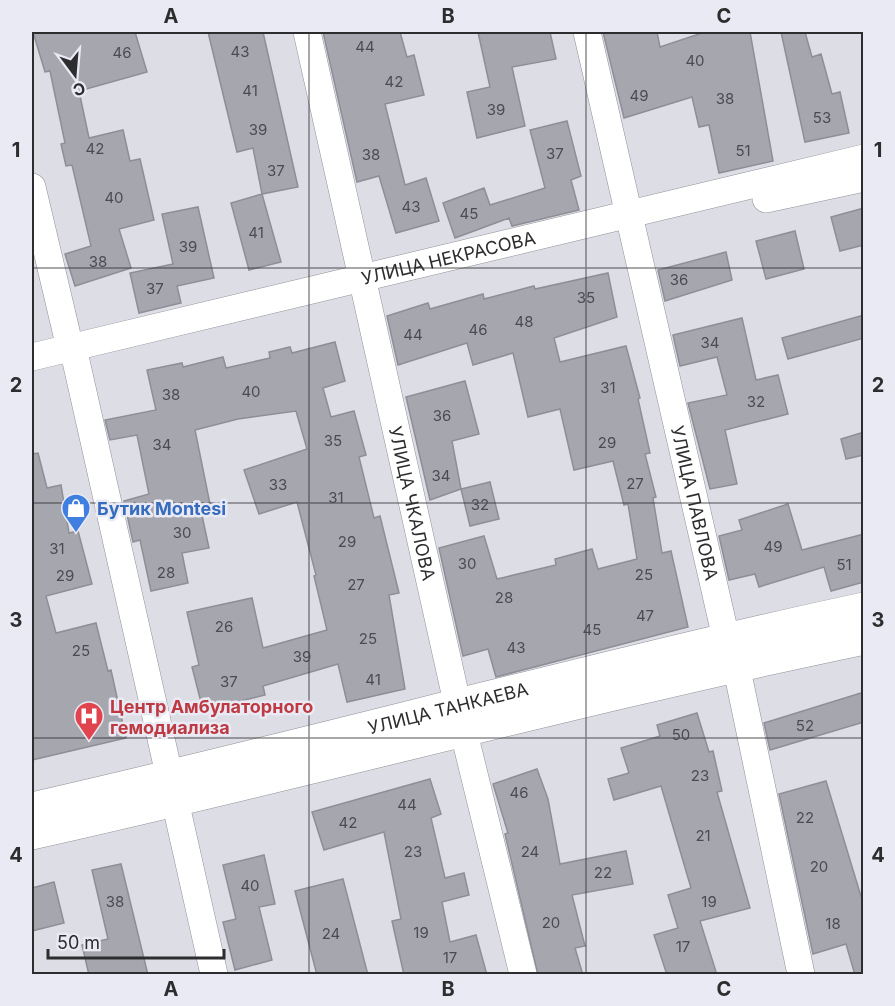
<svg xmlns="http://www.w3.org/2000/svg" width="895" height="1006" viewBox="0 0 895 1006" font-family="Inter,sans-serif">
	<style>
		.building { fill: #a6a6af; stroke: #8e8e96; stroke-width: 1.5 }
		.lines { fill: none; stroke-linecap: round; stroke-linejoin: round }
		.minor-casing { stroke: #909098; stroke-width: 28 }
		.secondary-casing { stroke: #909098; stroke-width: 34 }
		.minor { stroke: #fff; stroke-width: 27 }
		.secondary { stroke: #fff; stroke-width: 33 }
		.grid { fill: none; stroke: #2d2d30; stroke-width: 1.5; stroke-opacity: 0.55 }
		.labels { text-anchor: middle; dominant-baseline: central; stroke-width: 5; stroke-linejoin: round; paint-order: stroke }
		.number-label { font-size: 15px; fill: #4b4b50 }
		.street-label { font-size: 18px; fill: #2d2d30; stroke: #eaeaf4 }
		.shop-label { font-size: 18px; font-weight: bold; fill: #366cbe; stroke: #eaeaf4; text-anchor: start }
		.health-label { font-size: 18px; font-weight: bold; fill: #be3a42; stroke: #eaeaf4; text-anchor: start }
		.neatline { fill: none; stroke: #2d2d30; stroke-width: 2 }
		.grid-label { font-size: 20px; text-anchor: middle; font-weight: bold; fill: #2d2d30 }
	</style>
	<rect width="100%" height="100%" fill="#dddde6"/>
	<path class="building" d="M33 32H135L147 72 79 91 89 138 123 130 130 161 140 159 154 220 119 229 131 268 75 286 65 254 91 246 72 165 66 166 61 144 65 143 50 71 45 72Z
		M208 32H263L298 187 262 194 253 148 237 152Z
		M323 32H400L407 57 414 55 424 95 385 104 405 185 426 178 439 221 396 233 379 176 357 182Z
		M478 32H550L556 59 512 67 525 126 477 138 467 92 490 87Z
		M603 32H657L660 47 705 32H750L773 161 719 173 709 125 699 127 692 97 624 118Z
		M781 32H805L812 57 821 54 832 94 840 92 849 133 805 142Z
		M567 121 581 176 571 180 579 210 512 226 509 218 455 238 443 203 484 188 490 205 545 188 530 130Z
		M262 194 281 262 249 270 231 203Z
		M198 207 214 278 177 286 181 303 139 313 130 273 173 264 162 214Z
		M864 208V245L840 251 831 217Z
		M795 231 804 269 766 279 756 241Z
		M726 252 732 280 665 301 658 270Z
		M608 273 617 317 554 338 560 362 626 346 640 398 638 399 650 453 645 454 656 497 653 498 662 553 671 551 688 627 496 677 488 649 463 656 439 548 484 536 497 579 556 565 555 559 592 549 598 569 637 559 628 504 624 505 613 461 574 470 560 409 528 417 513 353 473 365 467 343 398 365 387 316 428 303 430 309 483 294 484 299 534 286 535 289Z
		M864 315V338L788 359 782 338Z
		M742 318 756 380 778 375 788 414 725 430 737 484 710 489 688 403 727 395 717 357 680 366 673 335Z
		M335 342 345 381 323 388 331 417 354 411 366 455 359 457 374 518 380 516 399 593 389 595 405 689 347 702 338 664 263 686 265 695 203 710 192 667 199 665 187 612 252 598 263 648 327 630 314 576 316 575 297 502 259 514 244 470 307 449 296 411 238 419 195 430 210 504 200 506 209 548 182 553 188 583 151 591 140 540 133 542 124 501 149 494 137 435 110 440 105 420 156 410 147 370 182 363 183 367 223 357 226 368 270 358 269 352 290 347 292 353Z
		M465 381 479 434 452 441 461 489 430 500 406 397Z
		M864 432V455L846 459 841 439Z
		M38 453 47 488 61 485 69 533 78 531 92 584 46 596 56 633 96 623 108 671 111 670 126 738 32 760V454Z
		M490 482 499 519 470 526 461 489Z
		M788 504 802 550 864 534V582L831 591 824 567 759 587 755 574 729 580 719 536 742 530 739 520Z
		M864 692V722L770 750 764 723Z
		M697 713 709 752 713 751 722 791 717 792 750 908 700 921 717 975H667L654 935 678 928 668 895 691 888 661 786 614 800 608 779 629 773 621 748 660 736 657 725Z
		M537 769 548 799 560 864 626 851 633 884 572 895 585 946 575 948 583 975H538L505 834 508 833 493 784Z
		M430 779 441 814 431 818 445 878 464 873 469 895 442 902 450 942 476 935 487 975H404L392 921 401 919 384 832 324 850 312 812Z
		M826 781 864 906V975H855L846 944 813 954 779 794Z
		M264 855 275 904 259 907 272 960 235 970 223 922 236 919 223 865Z
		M121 864 148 975H89L82 945 108 939 92 870Z
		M343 879 368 975H317L295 891Z
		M54 882 64 923 32 931V888Z"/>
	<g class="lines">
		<g class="minor-casing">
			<g id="minor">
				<path id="s1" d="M307 32 463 729 523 974"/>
				<path id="s2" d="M587 32 726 638 736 665 801 974"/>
				<path d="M32 187 70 348 76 361 214 974"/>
				<path d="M766 199 864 178"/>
				<path id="s3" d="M32 357 864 158"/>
			</g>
		</g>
		<g class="secondary-casing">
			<g id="secondary">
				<path id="s4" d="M32 809C310 746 585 669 864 609"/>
				<path d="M32 833C310 771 585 696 864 638"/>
			</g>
		</g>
		<use href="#minor" class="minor"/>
		<use href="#secondary" class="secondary"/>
	</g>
	<path class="grid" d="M309 32V974M586 32V974M32 268H864M32 503H864M32 738H864"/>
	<defs>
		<g id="shop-pin" transform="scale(1.5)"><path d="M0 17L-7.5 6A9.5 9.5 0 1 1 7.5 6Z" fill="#3f7fe0" stroke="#eaeaf4"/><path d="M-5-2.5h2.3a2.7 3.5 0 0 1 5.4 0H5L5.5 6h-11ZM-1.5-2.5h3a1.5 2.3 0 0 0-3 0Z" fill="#fff"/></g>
		<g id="hospital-pin" transform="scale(1.5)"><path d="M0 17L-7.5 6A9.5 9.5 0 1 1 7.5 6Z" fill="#e0444e" stroke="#eaeaf4"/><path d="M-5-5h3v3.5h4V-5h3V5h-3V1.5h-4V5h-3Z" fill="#fff"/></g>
	</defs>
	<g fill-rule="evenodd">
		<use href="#shop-pin" x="76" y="508"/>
		<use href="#hospital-pin" x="89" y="716"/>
	</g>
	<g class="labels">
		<g class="number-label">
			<text x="365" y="46">44</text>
			<text x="240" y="51">43</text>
			<text x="122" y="52">46</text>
			<text x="695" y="60">40</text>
			<text x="394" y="81">42</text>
			<text x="250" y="90">41</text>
			<text x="639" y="95">49</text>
			<text x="725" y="98">38</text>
			<text x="496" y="109">39</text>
			<text x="822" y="117">53</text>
			<text x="258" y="129">39</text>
			<text x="95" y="148">42</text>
			<text x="743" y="150">51</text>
			<text x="555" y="153">37</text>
			<text x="371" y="154">38</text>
			<text x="276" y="170">37</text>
			<text x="114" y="197">40</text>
			<text x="411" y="206">43</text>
			<text x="469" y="213">45</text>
			<text x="256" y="232">41</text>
			<text x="188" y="246">39</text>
			<text x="98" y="261">38</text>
			<text x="679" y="279">36</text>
			<text x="155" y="288">37</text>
			<text x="586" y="297">35</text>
			<text x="524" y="321">48</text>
			<text x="478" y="329">46</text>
			<text x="413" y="334">44</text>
			<text x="710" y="342">34</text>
			<text x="608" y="387">31</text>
			<text x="251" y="391">40</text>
			<text x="171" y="394">38</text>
			<text x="756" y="401">32</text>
			<text x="442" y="415">36</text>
			<text x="333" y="440">35</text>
			<text x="607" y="442">29</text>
			<text x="162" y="444">34</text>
			<text x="441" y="475">34</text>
			<text x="635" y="483">27</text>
			<text x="278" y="484">33</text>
			<text x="336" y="497">31</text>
			<text x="480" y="504">32</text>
			<text x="182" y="532">30</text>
			<text x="347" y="541">29</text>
			<text x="773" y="546">49</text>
			<text x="57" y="548">31</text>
			<text x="467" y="563">30</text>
			<text x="844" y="564">51</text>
			<text x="166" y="572">28</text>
			<text x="644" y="574">25</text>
			<text x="65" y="575">29</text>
			<text x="356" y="584">27</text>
			<text x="504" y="597">28</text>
			<text x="645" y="615">47</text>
			<text x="224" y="626">26</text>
			<text x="592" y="629">45</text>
			<text x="368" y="638">25</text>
			<text x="516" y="647">43</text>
			<text x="81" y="650">25</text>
			<text x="302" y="656">39</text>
			<text x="373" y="679">41</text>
			<text x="229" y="681">37</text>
			<text x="805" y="725">52</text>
			<text x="681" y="734">50</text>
			<text x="700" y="775">23</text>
			<text x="519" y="792">46</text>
			<text x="407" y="804">44</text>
			<text x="805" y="817">22</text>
			<text x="348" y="822">42</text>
			<text x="703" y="835">21</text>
			<text x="413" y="851">23</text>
			<text x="530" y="851">24</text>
			<text x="819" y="866">20</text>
			<text x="603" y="872">22</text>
			<text x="250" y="885">40</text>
			<text x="115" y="901">38</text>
			<text x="709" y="901">19</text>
			<text x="551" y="922">20</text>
			<text x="833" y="923">18</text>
			<text x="421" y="932">19</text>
			<text x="331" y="933">24</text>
			<text x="683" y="946">17</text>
			<text x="450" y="957">17</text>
		</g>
		<g class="street-label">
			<text stroke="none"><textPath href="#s3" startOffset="428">УЛИЦА НЕКРАСОВА</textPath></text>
			<text stroke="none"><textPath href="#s1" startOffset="483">УЛИЦА ЧКАЛОВА</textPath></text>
			<text stroke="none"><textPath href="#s2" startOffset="483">УЛИЦА ПАВЛОВА</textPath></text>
			<text stroke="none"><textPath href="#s4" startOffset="428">УЛИЦА ТАНКАЕВА</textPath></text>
		</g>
		<g class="shop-label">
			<text x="97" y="508">Бутик Montesi</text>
		</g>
		<g class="health-label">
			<text x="110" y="706">Центр Амбулаторного<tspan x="110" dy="21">гемодиализа</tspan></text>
		</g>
	</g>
	<rect width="895" height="1006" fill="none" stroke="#eaeaf4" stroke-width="66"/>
	<g transform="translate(75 75) rotate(164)" stroke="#eaeaf4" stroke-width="4.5" paint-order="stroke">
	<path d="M0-4.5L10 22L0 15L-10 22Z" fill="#2d2d30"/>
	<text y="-9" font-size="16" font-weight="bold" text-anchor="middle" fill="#2d2d30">С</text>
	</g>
	<path d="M48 949v9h176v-9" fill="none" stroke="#2d2d30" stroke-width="3"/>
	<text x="57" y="949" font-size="18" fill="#2d2d30" stroke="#eaeaf4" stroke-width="4.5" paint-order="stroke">50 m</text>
	<rect x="33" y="33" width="829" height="940" class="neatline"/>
	<g class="grid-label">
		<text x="171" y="23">A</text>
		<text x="448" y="23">B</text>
		<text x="724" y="23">C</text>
		<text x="16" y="157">1</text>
		<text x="878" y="157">1</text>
		<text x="16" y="392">2</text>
		<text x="878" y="392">2</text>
		<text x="16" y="627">3</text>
		<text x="878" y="627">3</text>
		<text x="16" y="862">4</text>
		<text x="878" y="862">4</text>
		<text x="171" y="996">A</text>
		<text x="448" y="996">B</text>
		<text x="724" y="996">C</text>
	</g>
</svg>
